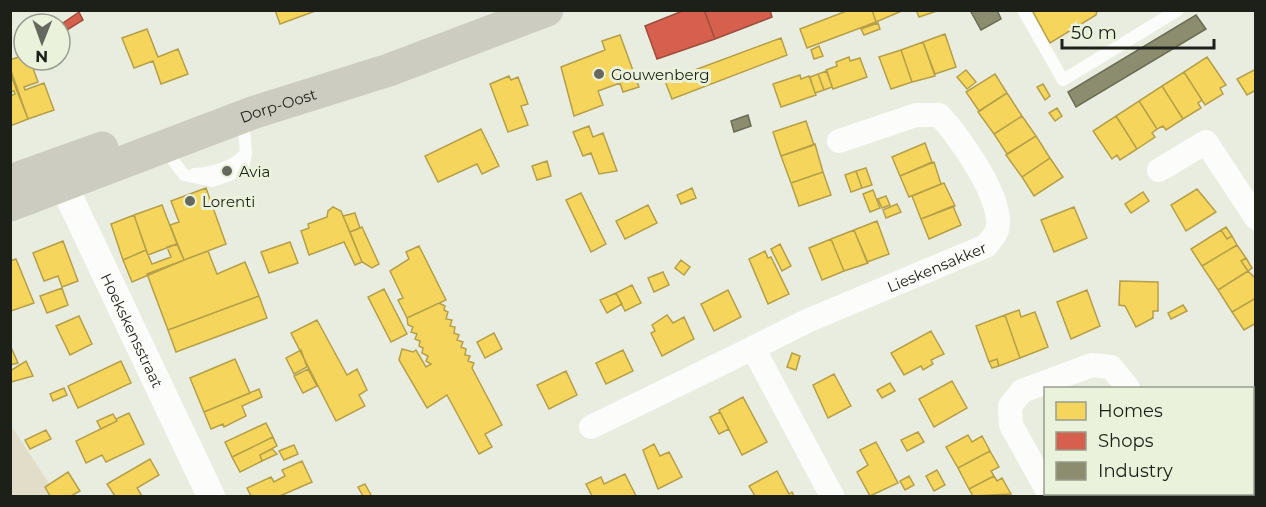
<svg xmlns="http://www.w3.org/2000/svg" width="1266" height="507" viewBox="0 0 1266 507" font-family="Montserrat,sans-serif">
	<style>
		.green { fill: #e2ddc9 }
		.homes { fill: #f6d55c; stroke: #b59f48; stroke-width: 1.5 }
		.shops { fill: #d6604d; stroke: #9e4d3d; stroke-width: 1.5 }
		.industry { fill: #8c8c6e; stroke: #6b6c54; stroke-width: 1.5 }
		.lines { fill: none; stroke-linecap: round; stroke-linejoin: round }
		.service { stroke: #fcfcfa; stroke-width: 12 }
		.minor { stroke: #fcfcfa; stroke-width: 24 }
		.tertiary { stroke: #fcfcfa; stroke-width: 28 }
		.primary { stroke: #ccccc0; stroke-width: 33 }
		.poi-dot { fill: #64685e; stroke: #eaf2db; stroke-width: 2 }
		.labels { text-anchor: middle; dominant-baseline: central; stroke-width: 6; stroke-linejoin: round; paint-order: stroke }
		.poi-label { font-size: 15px; fill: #1d2018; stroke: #eaf2db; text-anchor: start }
		.street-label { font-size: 15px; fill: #1d2018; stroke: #eaf2db }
	</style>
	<rect width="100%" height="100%" fill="#e9ede0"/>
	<path class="green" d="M10 424 54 491 47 496H11Z"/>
	<path class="homes" d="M275 10H318L280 24Z
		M849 10H872L876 22 807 48 800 29Z
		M872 10H904L876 22Z
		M916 10H937V11L919 17Z
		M1032 10H1096L1097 11 1096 15 1050 43Z
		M878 23 880 29 864 35 861 29Z
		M147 29 158 57 178 49 188 74 161 84 153 61 134 68 122 38Z
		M945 34 956 67 935 74 923 42Z
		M620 35 639 87 623 92 620 83 598 91 603 105 574 116 561 67 605 50 602 41Z
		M781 38 787 55 672 99 665 81Z
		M923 42 935 76 912 82 901 50Z
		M819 46 823 56 814 59 811 50Z
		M901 50 912 82 891 89 879 57Z
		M24 55V60H30L38 82 24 87 25 90 44 83 54 110 28 119 10 68V60Z
		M849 57 850 61 860 58 867 77 833 89 826 70 837 66 836 62Z
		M1207 57 1226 85 1220 88 1223 94 1205 105 1184 72Z
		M1256 69V90L1247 95 1237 79Z
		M966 70 976 82 967 89 957 77Z
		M827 71 832 87 824 90 818 74Z
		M1184 72 1202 100 1198 103 1201 108 1183 119 1162 86Z
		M10 73 28 119 10 126V96L15 94 14 91 10 92Z
		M818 74 824 90 815 93 810 77Z
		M995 74 1007 93 979 111 966 92Z
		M800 75 801 79 809 76 816 95 781 107 773 84Z
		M509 76 511 80 518 77 528 104 521 106 528 125 508 132 490 84Z
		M1043 84 1050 96 1045 100 1037 87Z
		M1162 86 1183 119 1166 130 1163 126 1157 129 1139 101Z
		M1007 93 1022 116 994 134 978 112Z
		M1139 101 1157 129 1152 133 1155 137 1137 149 1116 116Z
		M1057 108 1062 116 1055 121 1049 113Z
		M1022 116 1036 136 1007 154 994 134Z
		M1116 116 1137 149 1120 160 1117 155 1112 159 1093 131Z
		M806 121 814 145 781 156 773 132Z
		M589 126 593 137 603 133 617 171 599 174 591 153 583 156 573 132Z
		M481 129 499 166 482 174 477 164 438 182 425 156Z
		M1036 136 1050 158 1022 177 1006 155Z
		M925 143 932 162 900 176 892 157Z
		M815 144 823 172 791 183 781 156Z
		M1050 158 1063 177 1034 196 1022 177Z
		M547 161 551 176 537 180 532 166Z
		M934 162 941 184 909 197 900 176Z
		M866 168 872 185 862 188 856 171Z
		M856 171 862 188 851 192 845 175Z
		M823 172 831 195 799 206 791 183Z
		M944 183 955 206 921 219 912 196Z
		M206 188 226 244 184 260 170 225 179 222 171 201Z
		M692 188 696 198 681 204 677 195Z
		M1197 189 1216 212 1186 231 1171 205Z
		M873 190 880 208 870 212 863 194Z
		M1143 192 1149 201 1131 213 1125 204Z
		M581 193 606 244 591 252 566 200Z
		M886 196 890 205 882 208 878 199Z
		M897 204 901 212 886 218 883 210Z
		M162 205 177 244 148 255 134 215Z
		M648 205 657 223 625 239 616 221Z
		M953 206 961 225 929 239 921 219Z
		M333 207 341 211 362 262 355 265 344 242 309 255 301 231 309 228 308 224 327 217 328 211Z
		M1074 207 1087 238 1054 252 1041 220Z
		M355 213 360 228 350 232 343 216Z
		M134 215 146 250 123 260 111 224Z
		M877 221 889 254 867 262 854 230Z
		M362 227 379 264 372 268 362 262 350 232Z
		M1226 227 1232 236 1227 239 1221 230Z
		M854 230 868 263 844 271 831 239Z
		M1221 230 1227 239 1232 236 1237 245 1202 266 1191 249Z
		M831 239 844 271 822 280 809 248Z
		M63 241 78 281 62 287 58 276 44 281 33 253Z
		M290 242 298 263 269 273 261 252Z
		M177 244 184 260 132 282 123 260 146 250 152 264 171 257 167 247Z
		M780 244 791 266 782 271 771 249Z
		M1237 245 1246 258 1241 261 1248 271 1218 290 1202 266Z
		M419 246 446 300 407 318 398 300 403 298 390 271 409 259 406 252Z
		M208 251 217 274 245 262 259 296 168 330 147 274Z
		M765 251 768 258 771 257 789 294 768 304 749 259Z
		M1246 258 1252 268 1248 271 1241 261Z
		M16 259 34 303 11 311 10 261Z
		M681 260 690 267 684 275 675 268Z
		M1248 271 1256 279V298L1232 312 1218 290Z
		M663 272 669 285 654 292 648 278Z
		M1120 281 1158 282V311H1153V318L1136 327 1125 306 1119 305Z
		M632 285 641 303 625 311 616 293Z
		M62 288 68 305 47 313 40 296Z
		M384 289 407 334 391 342 368 297Z
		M728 290 741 317 714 331 701 304Z
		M1087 290 1100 326 1071 339 1057 302Z
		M616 293 622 304 607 313 600 300Z
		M259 296 267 318 176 352 168 330Z
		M1256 298V323L1244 330 1232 312Z
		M439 303 445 306 444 310 448 312 446 319 452 320 450 326 455 327 454 333 459 335 457 340 463 342 461 347 466 349 465 355 470 356 468 361 474 363 472 368 502 425 485 434 492 447 479 454 447 395 427 408 399 360 402 349 413 352 416 350 426 367 431 364 426 361 428 356 422 353 423 348 419 346 420 341 415 339 417 334 411 332 413 327 408 325 407 318Z
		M1183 305 1187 311 1171 319 1168 313Z
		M1019 310 1021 317 1035 312 1048 347 1020 358 1005 315Z
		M667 315 673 323 684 317 694 339 662 356 651 333 655 331 652 325Z
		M1005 315 1020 358 999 366 997 359 989 362 976 326Z
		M79 316 92 344 70 355 56 326Z
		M317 320 347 375 357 369 367 390 359 395 365 406 336 421 291 333Z
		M931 331 944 354 931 360 933 364 923 370 921 366 904 375 891 353Z
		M494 333 502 349 485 358 477 342Z
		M10 345 18 363 10 365Z
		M301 350 307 367 294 374 286 358Z
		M623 350 633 371 606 384 596 363Z
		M792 353 800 356 796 370 787 367Z
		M235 359 250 393 204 412 190 378Z
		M997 359 999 366 992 368 989 362Z
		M26 361 33 376 11 382 10 371Z
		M121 361 131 383 78 408 68 386Z
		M308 369 317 386 303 393 294 376Z
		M566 371 577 395 549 409 537 385Z
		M834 374 851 406 828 418 813 385Z
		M952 381 967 408 934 427 919 399Z
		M890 383 895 391 882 398 877 390Z
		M64 388 67 395 53 401 50 394Z
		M259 389 262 397 242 406 246 416 224 427 223 424 211 429 204 412Z
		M743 397 767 442 742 455 719 410Z
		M720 412 729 429 719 434 710 417Z
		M129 413 144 444 106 462 102 455 86 463 76 441 117 421 116 419Z
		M113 414 117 421 101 429 97 421Z
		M266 423 273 437 232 457 225 442Z
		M46 430 51 439 30 449 25 440Z
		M918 432 924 442 907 451 901 440Z
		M968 435 972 442 982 436 990 451 958 468 946 447Z
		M273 437 277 446 260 455 262 461 240 472 232 457Z
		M876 442 898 483 870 496 857 472 868 465 860 450Z
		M654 444 660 456 669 452 682 477 658 489 643 450Z
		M294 445 298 454 284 460 279 451Z
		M272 449 277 454 262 461 260 455Z
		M990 451 999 467 991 471 994 476 969 489 958 468Z
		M150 459 159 475 137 488 142 496H115L107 484Z
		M302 461 312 482 280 496H251L247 488 271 477 274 482 285 476 282 470Z
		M937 470 945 485 934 491 926 476Z
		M777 471 789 494 792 492 794 496H755L749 486Z
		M68 472 80 491 71 496H50L45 487Z
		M625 474 636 496H592L586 484 601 477 604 484Z
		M909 476 914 485 905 490 900 481Z
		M994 476 997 481 1002 478 1011 494 973 496 969 489Z
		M365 484 371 495 368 496H363L358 487Z
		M1185 494H1216L1218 496H1187Z"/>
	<path class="shops" d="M685 10H704L715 39 657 59 645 26Z
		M704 10H770L772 17 715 39Z
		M79 12 83 20 67 30 63 23Z"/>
	<path class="industry" d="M970 10H997L1001 19 981 30Z
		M1196 15 1206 29 1076 107 1068 92Z
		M748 115 751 126 734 132 731 121Z"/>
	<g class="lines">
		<path class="service" d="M1023 10 1063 80 1178 10
			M164 148 184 175 212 181 243 170 246 153 243 118
			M194 174C212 173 235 167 246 153"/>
		<g class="minor">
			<path d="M1159 170 1206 142 1256 218"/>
			<path id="s1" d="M753 348 807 321 986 246C990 241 995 236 997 230 1006 202 958 134 939 115H916L839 141"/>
			<path d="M591 427 753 348 832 496"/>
			<path d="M1046 488 1011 425 1010 406 1022 391 1092 365 1111 367 1128 388"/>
		</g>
		<path class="tertiary" id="s2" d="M56 164 70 199 211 496"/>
		<g class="primary">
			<path d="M10 181 102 148"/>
			<path id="s3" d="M10 205 255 112 389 70 547 10"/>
		</g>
	</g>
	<g class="poi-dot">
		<circle cx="599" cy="74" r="6"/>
		<circle cx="227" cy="171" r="6"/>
		<circle cx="190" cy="201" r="6"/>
	</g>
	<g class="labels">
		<g class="poi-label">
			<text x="611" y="74">Gouwenberg</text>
			<text x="239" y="171">Avia</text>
			<text x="202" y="201">Lorenti</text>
		</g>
		<g class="street-label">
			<text stroke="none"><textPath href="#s3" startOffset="286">Dorp-Oost</textPath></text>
			<text stroke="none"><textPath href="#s1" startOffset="201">Lieskensakker</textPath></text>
			<text stroke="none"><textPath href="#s2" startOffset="183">Hoekskensstraat</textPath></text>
		</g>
	</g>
	<rect width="1266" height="507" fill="none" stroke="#1d2018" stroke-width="24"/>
	<rect x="1044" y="387" width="210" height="108" fill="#eaf2db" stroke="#989e8d" stroke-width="1.5"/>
	<rect x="1056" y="402" width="30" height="18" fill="#f6d55c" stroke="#989e8d" stroke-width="1.5"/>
	<text x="1098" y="417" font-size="18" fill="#1d2018">Homes</text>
	<rect x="1056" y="432" width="30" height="18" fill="#d6604d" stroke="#989e8d" stroke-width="1.5"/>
	<text x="1098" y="447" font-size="18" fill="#1d2018">Shops</text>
	<rect x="1056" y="462" width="30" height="18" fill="#8c8c6e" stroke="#989e8d" stroke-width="1.5"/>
	<text x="1098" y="477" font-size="18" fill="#1d2018">Industry</text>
	<g transform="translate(42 42) rotate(181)"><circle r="28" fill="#eaf2db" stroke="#989e8d" stroke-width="1.5"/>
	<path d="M0-4.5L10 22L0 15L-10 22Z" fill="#64685e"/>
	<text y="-9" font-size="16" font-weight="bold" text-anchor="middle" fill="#1d2018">N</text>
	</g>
	<path d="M1062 39v9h152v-9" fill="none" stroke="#1d2018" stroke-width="3"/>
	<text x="1071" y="39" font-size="18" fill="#1d2018" stroke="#eaf2db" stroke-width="4.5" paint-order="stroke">50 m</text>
</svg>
